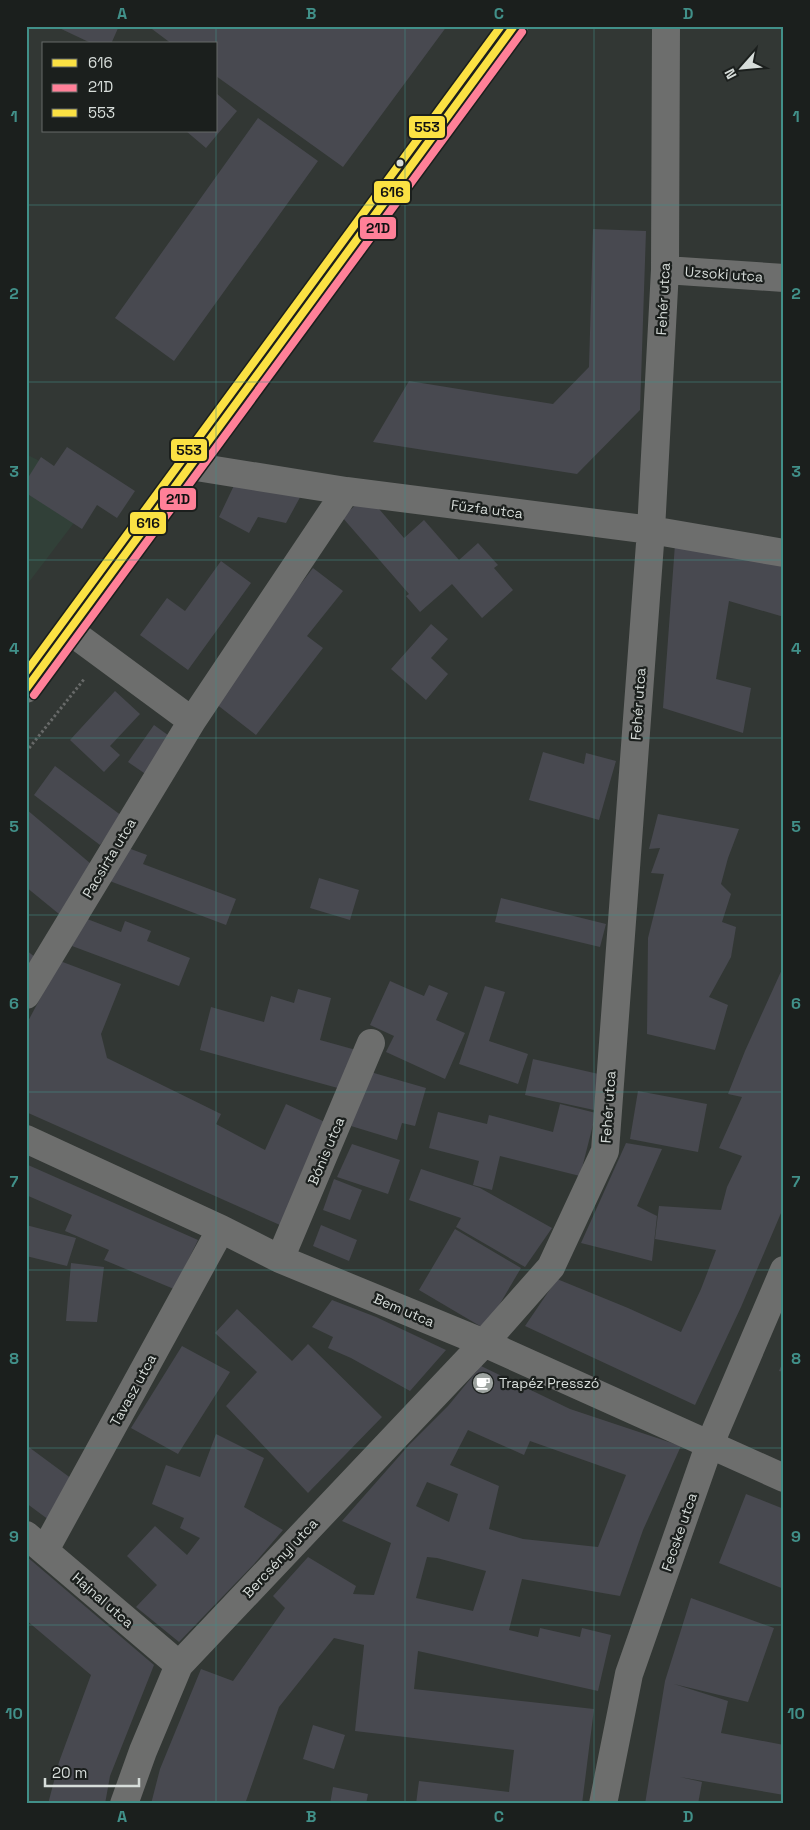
<svg xmlns="http://www.w3.org/2000/svg" width="810" height="1830" viewBox="0 0 810 1830" font-family="'Space Grotesk',sans-serif">
	<style>
		.built { fill: #314038 }
		.building { fill: #484950; fill-rule: evenodd }
		.lines { fill: none; stroke-linecap: round; stroke-linejoin: round }
		.path { stroke: #676968; stroke-width: 3; stroke-dasharray: 2.5 2.5; stroke-linecap: butt }
		.minor { stroke: #6d6e6d; stroke-width: 28 }
		.bus-1-casing { stroke: #1b1f1d; stroke-width: 11 }
		.bus-2-casing { stroke: #1b1f1d; stroke-width: 11 }
		.bus-3-casing { stroke: #1b1f1d; stroke-width: 11 }
		.bus-1 { stroke: #fbe143; stroke-width: 8 }
		.bus-2 { stroke: #ff8098; stroke-width: 8 }
		.bus-3 { stroke: #fbe143; stroke-width: 8 }
		.grid { fill: none; stroke: #419089; stroke-width: 1; stroke-opacity: 0.55 }
		.bus-dot { fill: #d7ddda; stroke: #1b1f1d; stroke-width: 2 }
		.labels { text-anchor: middle; dominant-baseline: central; stroke-width: 4.5; stroke-linejoin: round; paint-order: stroke }
		.street-label { font-size: 14px; fill: #d7ddda; stroke: #1b1f1d }
		.poi-label { font-size: 14px; fill: #d7ddda; stroke: #1b1f1d; text-anchor: start }
		.line-badge { stroke: #1b1f1d; stroke-width: 2 }
		.pale-badge-label { font-size: 14px; text-anchor: middle; font-weight: bold; fill: #111 }
		.neatline { fill: none; stroke: #419089; stroke-width: 2 }
		.grid-label { font-size: 16px; text-anchor: middle; font-weight: bold; fill: #419089 }
	</style>
	<rect width="100%" height="100%" fill="#323734"/>
	<path class="built" d="M26 454 98 491 26 586Z"/>
	<path class="building" d="M55 26H119L111 44H93Z
		M148 26H447L343 167 216 76V44H172Z
		M216 93 237 111 206 148 186 131H216Z
		M258 118 318 161 174 361 115 318Z
		M593 229 646 231 640 410 577 474 373 442 409 381 553 404 589 367Z
		M67 447 135 491 117 518 97 505 82 529 26 493V481L41 457 54 466Z
		M238 477 304 490 286 523 258 517 249 533 219 517Z
		M367 495 404 538 424 520 459 560 478 543 498 565 494 568 513 590 482 618 452 584 420 612 406 596 409 594 342 517Z
		M675 544 784 564V617L729 601 716 679 751 688 743 733 663 708Z
		M221 561 251 583 188 670 140 635 167 598 185 611Z
		M313 568 343 591 307 636 323 648 256 735 211 700Z
		M431 624 448 639 431 658 448 674 426 700 391 669Z
		M115 691 140 714 110 746 120 755 104 772 70 740Z
		M154 725 172 738 147 775 128 762Z
		M543 752 584 764 586 753 616 761 599 820 529 800Z
		M55 766 122 816 100 845 34 795Z
		M26 809 97 869 59 914 26 887Z
		M658 814 739 829 728 858 721 884 731 894 722 922 736 927 731 957 709 997 728 1005 715 1050 647 1034 648 938 664 874 651 873 660 848 649 849Z
		M120 845 147 855 143 864 236 899 226 925 107 880Z
		M319 878 359 890 350 920 310 908Z
		M501 898 606 924 600 947 495 922Z
		M82 917 121 932 125 921 151 931 147 941 190 958 179 986 72 946Z
		M26 950 40 961 26 977Z
		M60 961 121 984 101 1034 107 1058 221 1114 216 1124 265 1150 286 1104 325 1122 280 1225 26 1112V1025Z
		M784 965V1206L741 1307 695 1405 525 1326 557 1279 628 1308 681 1332 701 1289 716 1250 655 1239 659 1206 721 1210 727 1187 742 1156 719 1148 742 1097 728 1094 745 1051Z
		M390 981 424 996 429 985 448 993 436 1020 465 1033 445 1079 386 1052 394 1036 370 1025Z
		M485 986 505 992 489 1041 528 1054 518 1084 459 1064Z
		M298 989 331 998 320 1040 356 1050 345 1090 200 1050 211 1007 264 1022 271 996 294 1003Z
		M533 1059 603 1075 594 1110 525 1095Z
		M367 1071 426 1088 415 1126 402 1123 397 1140 351 1126Z
		M638 1091 707 1104 698 1152 630 1139Z
		M560 1104 596 1113 580 1176 500 1156 492 1190 473 1185 479 1161 429 1148 438 1112 487 1124 489 1115 553 1132Z
		M626 1143 662 1149 637 1206 657 1216 652 1261 581 1243Z
		M352 1144 400 1160 388 1194 337 1177Z
		M28 1165 198 1240 174 1289 104 1260 109 1250 65 1231 72 1215 26 1195Z
		M421 1169 480 1188 552 1228 525 1267 456 1227 461 1218 409 1200Z
		M334 1179 362 1190 350 1220 323 1210Z
		M26 1225 76 1238 67 1266 26 1256Z
		M321 1225 357 1240 349 1261 313 1246Z
		M455 1229 521 1268 485 1329 419 1290Z
		M71 1263 104 1267 97 1322 66 1321Z
		M332 1300 376 1317 446 1350 410 1391 351 1358 328 1348 333 1337 312 1327Z
		M237 1309 292 1361 308 1344 382 1417 308 1493 226 1406 257 1372 215 1333Z
		M182 1346 230 1372 178 1454 131 1428Z
		M784 1359V1372L779 1371Z
		M481 1366 570 1409 681 1446 643 1530 620 1596 522 1579 509 1630 538 1637 540 1628 580 1637 582 1628 611 1635 598 1691 418 1651 414 1689 594 1709 582 1804H416L419 1781 509 1792 514 1750 355 1731 364 1645 334 1638 279 1707 245 1804H151L160 1769 201 1669 233 1681 285 1608 273 1596 308 1557 356 1586 353 1594 374 1595 391 1543 342 1521 409 1445 448 1406ZM468 1430 524 1455 530 1441 626 1475 598 1547 523 1539 489 1529 499 1486 450 1465ZM427 1482 458 1494 449 1522 416 1506ZM427 1557 437 1558 486 1571 473 1611 416 1598Z
		M216 1434 264 1458 244 1507 283 1530 254 1564 179 1642 136 1607 157 1585 127 1556 155 1526 187 1555 200 1538 180 1528 184 1518 152 1504 166 1465 200 1477Z
		M26 1445 72 1479 49 1520 26 1503Z
		M746 1494 784 1509V1589L719 1563Z
		M26 1556 154 1665 110 1776 105 1804H48L59 1762 91 1675 26 1620Z
		M691 1598 774 1628 748 1702 674 1684 728 1701 721 1733 784 1745V1795L680 1777 702 1782 698 1804H645L665 1681Z
		M313 1725 345 1735 334 1769 303 1759Z
		M333 1787 368 1794 366 1804H330Z"/>
	<g class="lines">
		<path class="path" d="M26 752 85 678"/>
		<path class="minor" d="M665 270 784 278
			M190 466 346 491 651 530 784 553
			M70 631 192 721
			M26 689 514 26
			M26 995 192 721 346 491
			M26 1139 221 1229 280 1259 484 1343 784 1478
			M280 1259 371 1043
			M26 1535 179 1665
			M45 1550 221 1229
			M124 1804 143 1751 179 1665 484 1343 551 1267 605 1151 651 530 665 270 666 26
			M603 1804 629 1674 709 1446 784 1270"/>
		<g class="bus-1-casing">
			<path id="bus-1" d="M26 689 514 26"/>
		</g>
		<g class="bus-2-casing">
			<path id="bus-2" d="M34 695 522 32"/>
		</g>
		<g class="bus-3-casing">
			<path id="bus-3" d="M26 672 501 26"/>
		</g>
		<use href="#bus-1" class="bus-1"/>
		<use href="#bus-2" class="bus-2"/>
		<use href="#bus-3" class="bus-3"/>
	</g>
	<path class="grid" d="M216 26V44M405 26V1804M594 26V1804M216 44V131M216 131V1804M26 205H784M26 382H784M26 560H784M26 738H784M26 915H784M26 1092H784M26 1270H784M26 1448H784M26 1625H784"/>
	<defs>
		<g id="cafe-disc" transform="scale(1.125)"><circle r="9.5" fill="#9da3a0" stroke="#1b1f1d"/><path d="M-5.5-4.5H6V0H3Q3 3.5 0 3.5H-2.5Q-5.5 3.5-5.5 0ZM3-3.2v2h1.7v-2ZM-6 4.5H4V6H-6Z" fill="#fff"/></g>
	</defs>
	<g fill-rule="evenodd">
		<use href="#cafe-disc" x="483" y="1383"/>
	</g>
	<circle class="bus-dot" cx="400" cy="163" r="4.5"/>
	<g class="labels">
		<g class="street-label">
			<text transform="translate(724 274) rotate(4)">Uzsoki utca</text>
			<text transform="translate(663 299) rotate(-87)">Fehér utca</text>
			<text transform="translate(487 509) rotate(7)">Fűzfa utca</text>
			<text transform="translate(638 704) rotate(-86)">Fehér utca</text>
			<text transform="translate(109 858) rotate(-59)">Pacsirta utca</text>
			<text transform="translate(608 1107) rotate(-86)">Fehér utca</text>
			<text transform="translate(326 1151) rotate(-67)">Bónis utca</text>
			<text transform="translate(404 1310) rotate(23)">Bem utca</text>
			<text transform="translate(133 1390) rotate(-61)">Tavasz utca</text>
			<text transform="translate(679 1532) rotate(-71)">Fecske utca</text>
			<text transform="translate(280 1558) rotate(-47)">Bercsényi utca</text>
			<text transform="translate(103 1600) rotate(41)">Hajnal utca</text>
		</g>
		<g class="poi-label">
			<text x="499" y="1383">Trapéz Presszó</text>
		</g>
	</g>
	<g class="line-badge">
		<rect x="408" y="115" width="38" height="24" rx="5" fill="#fbe143"/>
		<rect x="373" y="180" width="38" height="24" rx="5" fill="#fbe143"/>
		<rect x="359" y="216" width="38" height="24" rx="5" fill="#ff8098"/>
		<rect x="170" y="438" width="38" height="24" rx="5" fill="#fbe143"/>
		<rect x="159" y="487" width="38" height="24" rx="5" fill="#ff8098"/>
		<rect x="129" y="511" width="38" height="24" rx="5" fill="#fbe143"/>
	</g>
	<g class="pale-badge-label">
		<text x="427" y="132">553</text>
		<text x="392" y="197">616</text>
		<text x="378" y="233">21D</text>
		<text x="189" y="455">553</text>
		<text x="178" y="504">21D</text>
		<text x="148" y="528">616</text>
	</g>
	<rect width="810" height="1830" fill="none" stroke="#1b1f1d" stroke-width="55"/>
	<rect x="42" y="42" width="175" height="90" fill="#1b1f1d" stroke="#666b69"/>
	<rect x="52" y="59" width="25" height="8" fill="#fbe143" stroke="#666b69"/>
	<text x="88" y="68" font-size="15" fill="#d7ddda">616</text>
	<rect x="52" y="84" width="25" height="8" fill="#ff8098" stroke="#666b69"/>
	<text x="88" y="92" font-size="15" fill="#d7ddda">21D</text>
	<rect x="52" y="109" width="25" height="8" fill="#fbe143" stroke="#666b69"/>
	<text x="88" y="118" font-size="15" fill="#d7ddda">553</text>
	<g transform="translate(742 68) rotate(243)" stroke="#1b1f1d" stroke-width="4" paint-order="stroke">
	<path d="M0-4L9 19L0 12L-9 19Z" fill="#d7ddda"/>
	<text y="-8" font-size="14" font-weight="bold" text-anchor="middle" fill="#d7ddda">N</text>
	</g>
	<path d="M45 1778v8h94v-8" fill="none" stroke="#d7ddda" stroke-width="2.5"/>
	<text x="52" y="1778" font-size="15" fill="#d7ddda" stroke="#1b1f1d" stroke-width="4" paint-order="stroke">20 m</text>
	<rect x="28" y="28" width="754" height="1774" class="neatline"/>
	<g class="grid-label">
		<text x="122" y="19">A</text>
		<text x="311" y="19">B</text>
		<text x="499" y="19">C</text>
		<text x="688" y="19">D</text>
		<text x="14" y="122">1</text>
		<text x="796" y="122">1</text>
		<text x="14" y="299">2</text>
		<text x="796" y="299">2</text>
		<text x="14" y="477">3</text>
		<text x="796" y="477">3</text>
		<text x="14" y="654">4</text>
		<text x="796" y="654">4</text>
		<text x="14" y="832">5</text>
		<text x="796" y="832">5</text>
		<text x="14" y="1009">6</text>
		<text x="796" y="1009">6</text>
		<text x="14" y="1187">7</text>
		<text x="796" y="1187">7</text>
		<text x="14" y="1364">8</text>
		<text x="796" y="1364">8</text>
		<text x="14" y="1542">9</text>
		<text x="796" y="1542">9</text>
		<text x="14" y="1719">10</text>
		<text x="796" y="1719">10</text>
		<text x="122" y="1822">A</text>
		<text x="311" y="1822">B</text>
		<text x="499" y="1822">C</text>
		<text x="688" y="1822">D</text>
	</g>
</svg>
